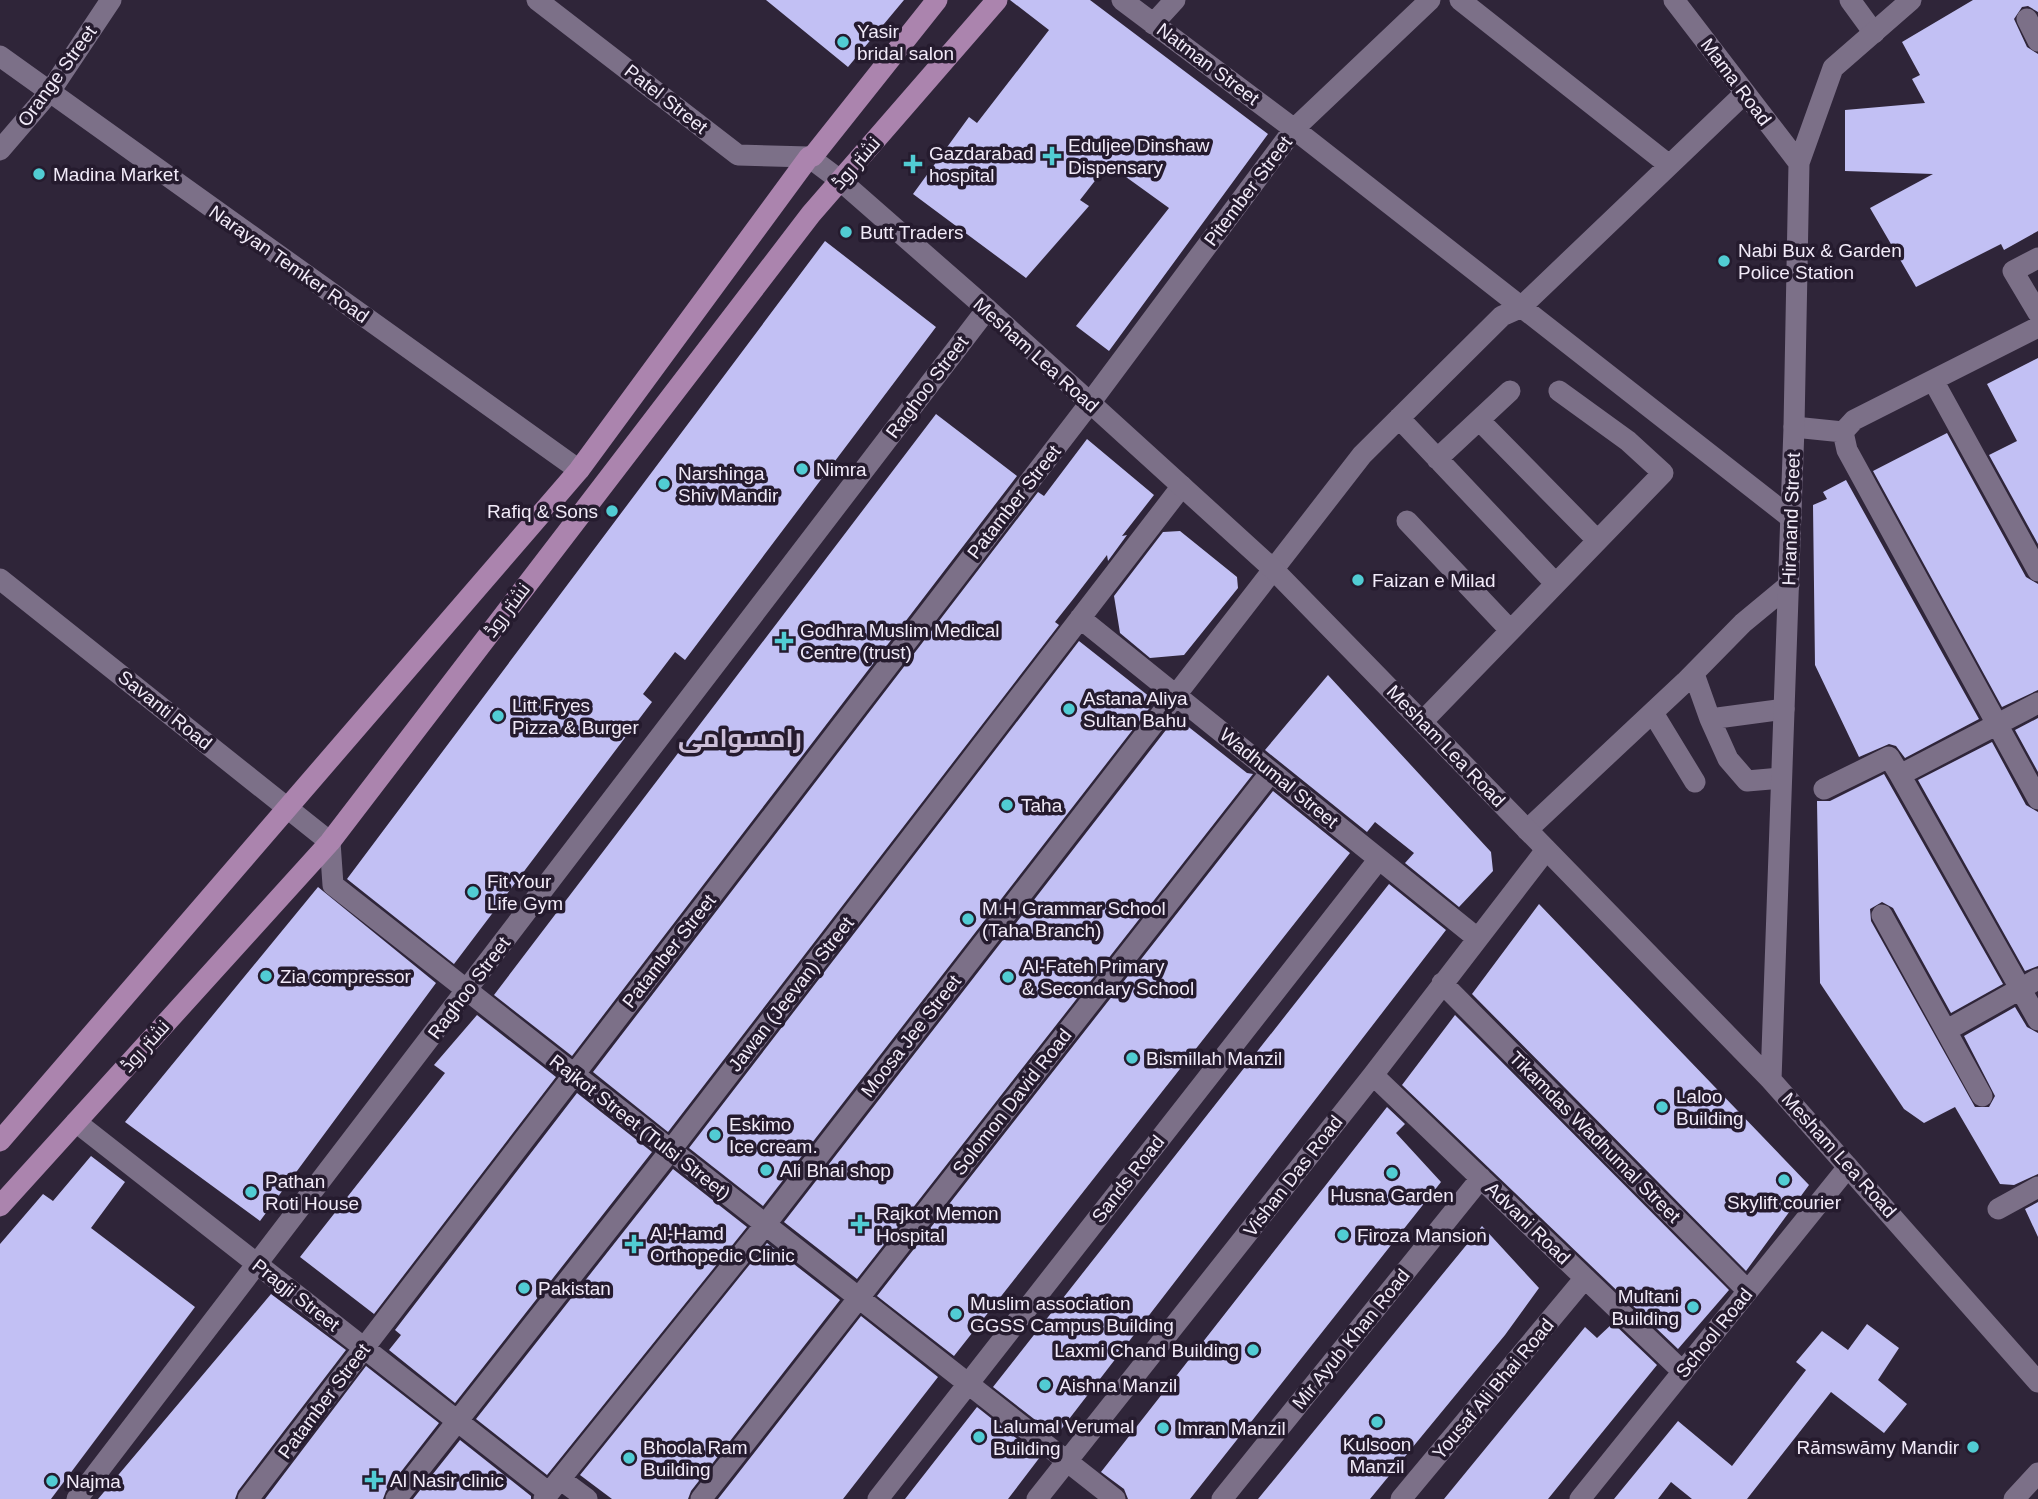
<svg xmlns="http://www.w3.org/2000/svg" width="2038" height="1499" viewBox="0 0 2038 1499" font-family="Arial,Cairo,sans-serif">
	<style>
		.building { fill: #c2c0f4 }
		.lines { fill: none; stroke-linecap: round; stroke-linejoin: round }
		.street { stroke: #7c7088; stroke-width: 21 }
		.secondary { stroke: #7c7088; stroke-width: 21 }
		.primary { stroke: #ab84ae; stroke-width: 21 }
		.poi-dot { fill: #51ccd3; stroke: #251b2e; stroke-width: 2.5 }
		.labels { text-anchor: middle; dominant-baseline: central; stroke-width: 7; stroke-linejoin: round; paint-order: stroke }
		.poi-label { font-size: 19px; fill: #f2ebf9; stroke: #251b2e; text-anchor: start }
		.street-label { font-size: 19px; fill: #f2ebf9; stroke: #251b2e }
		.district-label { font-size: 26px; font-weight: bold; fill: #cbbed8; stroke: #251b2e }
	</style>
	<rect width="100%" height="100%" fill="#2f2539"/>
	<path class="building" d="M766 0H904L848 67Z
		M1010 0H1090L1268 134 1109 351 1076 326 1169 208 1108 164 1080 200 1089 206 1026 278 913 194 969 117 977 123 1049 30Z
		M1973 0H2038V12L2028 6 2022 7 2014 19 2027 47 2038 54V231L2004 250 2001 244 1916 287 1870 208 1933 174 1845 171V110L1925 103 1912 79 1920 75 1902 42Z
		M825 241 936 327 685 660 675 652 643 694 652 702 454 964 347 879Z
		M2038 358V544L1989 455 2017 441 1987 384Z
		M936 414 1017 476 572 1056 494 995Z
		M1947 433 2026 577 2038 584V690L2002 707 1873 471Z
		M1087 439 1154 495 1122 536 1127 535 1108 561 1107 555 1074 598 1055 622 1059 625 668 1132 593 1072 1038 492 1044 496Z
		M1846 480 1979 719 1905 758 1896 746 1889 744 1859 757 1815 665 1813 505 1827 499 1823 492Z
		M1180 531 1237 577 1238 588 1184 655 1150 658 1120 633 1114 596 1163 532Z
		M1079 641 1155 701 763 1206 689 1148Z
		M1328 675 1491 852 1493 871 1459 907 1405 863 1414 853 1375 822 1367 832 1265 750Z
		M1176 717 1247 773 1253 774 857 1279 784 1222Z
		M2038 718V772L2015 730Z
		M1992 742 2026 805 2038 812V966L2025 971 1918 780Z
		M1884 774 2003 984 1951 1013 1893 908 1882 902 1870 909 1871 921 1975 1107H1989L1995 1096 1964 1036 2015 1007 2027 1027 2038 1033V1174L2014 1185 2000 1184 1955 1107 1924 1123 1904 1109 1820 983 1817 801H1830Z
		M1273 791 1350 853 954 1356 877 1296Z
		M1389 884 1446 930 1056 1436 993 1387Z
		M318 887 436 983 260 1221 125 1122Z
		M1539 904 1809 1185 1746 1271 1472 994Z
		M477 1015 556 1077 374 1314 300 1257 445 1073 434 1065Z
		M1455 1015 1729 1290 1678 1349 1402 1085Z
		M577 1093 652 1152 455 1403 389 1350 401 1335 395 1330Z
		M1387 1107 1405 1124 1396 1133 1441 1182 1190 1499H1128L1124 1489 1101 1472Z
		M91 1156 125 1182 91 1228 195 1307 51 1499H0V1244L43 1194 53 1201Z
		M673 1169 747 1227 547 1475 476 1419Z
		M2038 1202V1237L2025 1209Z
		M1482 1226 1539 1288 1505 1335 1370 1499H1258Z
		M767 1243 840 1300 691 1491 688 1499H612L580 1475Z
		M271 1294 346 1350 238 1491 235 1499H98Z
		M861 1316 938 1377 843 1499H718Z
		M1613 1323 1657 1365 1548 1499H1444L1585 1327 1597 1338Z
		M1867 1324 1899 1348 1878 1380 1907 1404 1884 1433 1831 1392 1747 1499H1692L1671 1482 1658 1499H1614L1678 1421 1732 1466 1806 1370 1796 1362 1822 1331 1848 1350Z
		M366 1366 439 1423 386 1491 383 1499H265Z
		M977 1407 1040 1457 1008 1499H905Z
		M460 1440 531 1496V1499H413Z"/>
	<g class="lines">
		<path class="street" d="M537 0 738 155 809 157
			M1122 0 1294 129 1791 518
			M1460 0 1669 165
			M1850 0 1874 33
			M2027 19 2038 41
			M1153 24 1175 0
			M0 56 579 470
			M2038 258 2013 271 2038 313
			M2038 327 1854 420 1843 432 1847 450 2038 799
			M1934 382 2038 571
			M1399 418 1555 583
			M1479 420 1597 540
			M1794 427 1843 432
			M1437 459 1510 391
			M1407 521 1510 630
			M1080 618 1477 938
			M1694 674 1710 719 1784 709
			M1653 713 1695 782
			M1710 719 1728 759 1747 781 1781 778
			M1422 722 1663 473 1628 441 1559 391
			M1900 775 2038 1020
			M1824 789 1889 757 1900 775 2038 703
			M1527 830 1685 682 1743 623 1789 585
			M330 842 333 885 1115 1499
			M1882 915 1982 1096
			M1442 983 1748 1291
			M1947 1030 2038 979
			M1373 1075 1683 1372
			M76 1122 549 1493
			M1998 1209 2038 1187
			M560 1479 587 1499
			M77 1499 987 309
			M248 1499 1090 403 1294 129 1430 0
			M396 1499 670 1151 1182 486
			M544 1499 765 1225 1362 455 1502 316 1520 308 1744 94
			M701 1499 1271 772
			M878 1499 1379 859
			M1037 1499 1373 1075 1546 850
			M1222 1499 1481 1178
			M1401 1499 1585 1278
			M1580 1499 1848 1167"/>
		<path class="secondary" d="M1674 0 1799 163
			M0 150 49 93 111 0
			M809 157 841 181 987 309 1273 569 1771 1080 2038 1382
			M0 579 330 842
			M1771 1080 1794 427 1799 163 1833 68 1911 0
			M2014 1499 2038 1473"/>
		<path class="primary" d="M0 1141 579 470 809 157 813 156 937 0
			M0 1206 330 842 811 214 997 0"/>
	</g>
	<g class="poi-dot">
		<circle cx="843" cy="42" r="7"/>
		<path d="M1048.5 145.5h7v7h7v7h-7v7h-7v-7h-7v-7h7z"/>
		<path d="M909.5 153.5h7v7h7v7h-7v7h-7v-7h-7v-7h7z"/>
		<circle cx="39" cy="174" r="7"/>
		<circle cx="846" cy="232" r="7"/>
		<circle cx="1724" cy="261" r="7"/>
		<circle cx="802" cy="469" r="7"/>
		<circle cx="664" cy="484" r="7"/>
		<circle cx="612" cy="511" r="7"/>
		<circle cx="1358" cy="580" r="7"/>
		<path d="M780.5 630.5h7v7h7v7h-7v7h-7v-7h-7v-7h7z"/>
		<circle cx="1069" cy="709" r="7"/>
		<circle cx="498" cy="716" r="7"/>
		<circle cx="1007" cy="805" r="7"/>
		<circle cx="473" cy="892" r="7"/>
		<circle cx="968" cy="919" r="7"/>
		<circle cx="266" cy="976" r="7"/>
		<circle cx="1008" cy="977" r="7"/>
		<circle cx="1132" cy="1058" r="7"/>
		<circle cx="1662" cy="1107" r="7"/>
		<circle cx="715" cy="1135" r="7"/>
		<circle cx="766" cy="1170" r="7"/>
		<circle cx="1392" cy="1173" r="7"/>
		<circle cx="1784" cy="1180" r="7"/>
		<circle cx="251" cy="1192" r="7"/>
		<path d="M856.5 1213.5h7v7h7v7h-7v7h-7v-7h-7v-7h7z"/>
		<circle cx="1343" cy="1235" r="7"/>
		<path d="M630.5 1233.5h7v7h7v7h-7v7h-7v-7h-7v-7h7z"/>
		<circle cx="524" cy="1288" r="7"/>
		<circle cx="1693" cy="1307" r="7"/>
		<circle cx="956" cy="1314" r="7"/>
		<circle cx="1253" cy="1350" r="7"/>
		<circle cx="1045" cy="1385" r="7"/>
		<circle cx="1377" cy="1422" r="7"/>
		<circle cx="1163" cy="1428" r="7"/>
		<circle cx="979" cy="1437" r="7"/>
		<circle cx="1973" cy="1447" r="7"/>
		<circle cx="629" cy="1458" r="7"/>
		<path d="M370.5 1469.5h7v7h7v7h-7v7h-7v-7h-7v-7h7z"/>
		<circle cx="52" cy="1481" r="7"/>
	</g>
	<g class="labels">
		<g class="poi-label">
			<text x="857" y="31">Yasir<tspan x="857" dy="22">bridal salon</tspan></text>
			<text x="1068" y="145">Eduljee Dinshaw<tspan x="1068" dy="22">Dispensary</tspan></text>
			<text x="929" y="153">Gazdarabad<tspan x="929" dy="22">hospital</tspan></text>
			<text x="53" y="174">Madina Market</text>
			<text x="860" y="232">Butt Traders</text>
			<text x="1738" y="250">Nabi Bux &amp; Garden<tspan x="1738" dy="22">Police Station</tspan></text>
			<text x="816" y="469">Nimra</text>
			<text x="678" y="473">Narshinga<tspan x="678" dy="22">Shiv Mandir</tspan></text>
			<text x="598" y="511" text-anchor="end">Rafiq &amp; Sons</text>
			<text x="1372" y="580">Faizan e Milad</text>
			<text x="800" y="630">Godhra Muslim Medical<tspan x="800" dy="22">Centre (trust)</tspan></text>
			<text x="1083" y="698">Astana Aliya<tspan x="1083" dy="22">Sultan Bahu</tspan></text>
			<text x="512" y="705">Litt Fryes<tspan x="512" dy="22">Pizza &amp; Burger</tspan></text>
			<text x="1021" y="805">Taha</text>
			<text x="487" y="881">Fit Your<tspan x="487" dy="22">Life Gym</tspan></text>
			<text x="982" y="908">M.H Grammar School<tspan x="982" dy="22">(Taha Branch)</tspan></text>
			<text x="1022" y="966">Al-Fateh Primary<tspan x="1022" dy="22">&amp; Secondary School</tspan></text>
			<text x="280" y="976">Zia compressor</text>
			<text x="1146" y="1058">Bismillah Manzil</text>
			<text x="1676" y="1096">Laloo<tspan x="1676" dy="22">Building</tspan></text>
			<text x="729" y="1124">Eskimo<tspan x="729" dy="22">Ice cream.</tspan></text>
			<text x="780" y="1170">Ali Bhai shop</text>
			<text x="265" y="1181">Pathan<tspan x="265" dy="22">Roti House</tspan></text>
			<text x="1392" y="1195" text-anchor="middle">Husna Garden</text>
			<text x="1784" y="1202" text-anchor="middle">Skylift courier</text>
			<text x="876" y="1213">Rajkot Memon<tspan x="876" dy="22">Hospital</tspan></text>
			<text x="650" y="1233">Al-Hamd<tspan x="650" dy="22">Orthopedic Clinic</tspan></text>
			<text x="1357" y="1235">Firoza Mansion</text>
			<text x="538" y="1288">Pakistan</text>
			<text x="1679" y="1296" text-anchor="end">Multani<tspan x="1679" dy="22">Building</tspan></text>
			<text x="970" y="1303">Muslim association<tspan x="970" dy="22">GGSS Campus Building</tspan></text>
			<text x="1239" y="1350" text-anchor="end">Laxmi Chand Building</text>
			<text x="1059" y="1385">Aishna Manzil</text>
			<text x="993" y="1426">Lalumal Verumal<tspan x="993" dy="22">Building</tspan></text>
			<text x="1177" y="1428">Imran Manzil</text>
			<text x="1377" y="1444" text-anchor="middle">Kulsoon<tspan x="1377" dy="22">Manzil</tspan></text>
			<text x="643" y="1447">Bhoola Ram<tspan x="643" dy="22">Building</tspan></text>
			<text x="1959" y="1447" text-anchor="end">Rāmswāmy Mandir</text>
			<text x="390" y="1480">Al Nasir clinic</text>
			<text x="66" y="1481">Najma</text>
		</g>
		<g class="street-label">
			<text transform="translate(1208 64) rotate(37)">Natman Street</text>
			<text transform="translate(57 76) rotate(-54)">Orange Street</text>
			<text transform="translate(1736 82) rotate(53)">Mama Road</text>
			<text transform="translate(666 99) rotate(38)">Patel Street</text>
			<text transform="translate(856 163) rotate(-49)">نشتر روڈ</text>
			<text transform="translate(1248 191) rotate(-53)">Pitember Street</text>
			<text transform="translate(289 264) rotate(35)">Narayan Temker Road</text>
			<text transform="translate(1036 355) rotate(42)">Mesham Lea Road</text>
			<text transform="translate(927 387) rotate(-53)">Raghoo Street</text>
			<text transform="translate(1014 502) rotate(-52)">Patamber Street</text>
			<text transform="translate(1791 519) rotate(-88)">Hiranand Street</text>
			<text transform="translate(507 610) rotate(-53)">نشتر روڈ</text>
			<text transform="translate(165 710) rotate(39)">Savanti Road</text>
			<text transform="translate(1446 746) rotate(46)">Mesham Lea Road</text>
			<text transform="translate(1279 778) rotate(39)">Wadhumal Street</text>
			<text transform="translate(669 951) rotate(-52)">Patamber Street</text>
			<text transform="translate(469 988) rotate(-53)">Raghoo Street</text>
			<text transform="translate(791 994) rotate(-52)">Jawan (Jeevan) Street</text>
			<text transform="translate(911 1036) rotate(-52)">Moosa Jee Street</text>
			<text transform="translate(145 1046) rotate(-48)">نشتر روڈ</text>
			<text transform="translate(1012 1102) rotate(-52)">Solomon David Road</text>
			<text transform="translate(640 1127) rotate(38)">Rajkot Street (Tulsi Street)</text>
			<text transform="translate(1595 1137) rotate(45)">Tikamdas Wadhumal Street</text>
			<text transform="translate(1839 1155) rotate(48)">Mesham Lea Road</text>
			<text transform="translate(1293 1176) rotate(-52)">Vishan Das Road</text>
			<text transform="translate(1128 1179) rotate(-52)">Sands Road</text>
			<text transform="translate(1528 1223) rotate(44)">Advani Road</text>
			<text transform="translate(296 1295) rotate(38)">Pragji Street</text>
			<text transform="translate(1714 1333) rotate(-51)">School Road</text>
			<text transform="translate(1351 1339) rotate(-51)">Mir Ayub Khan Road</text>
			<text transform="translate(1493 1389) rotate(-50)">Yousaf Ali Bhai Road</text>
			<text transform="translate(324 1401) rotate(-53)">Patamber Street</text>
		</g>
		<g class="district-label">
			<text x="740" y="738">رامسوامی</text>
		</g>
	</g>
</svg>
